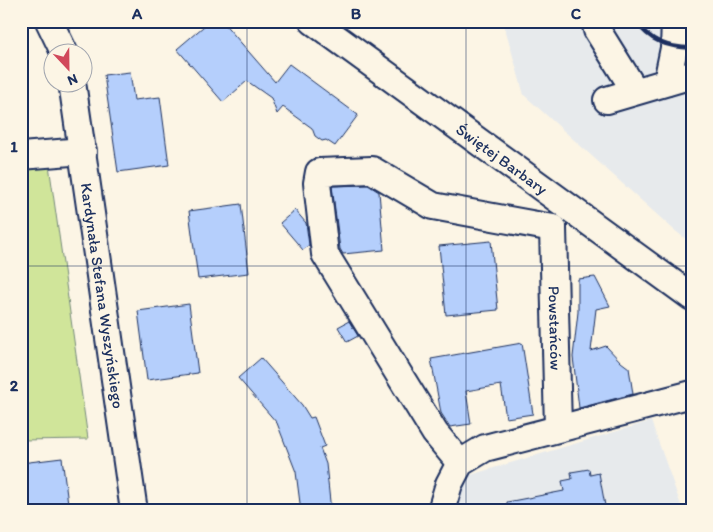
<svg xmlns="http://www.w3.org/2000/svg" width="713" height="532" viewBox="0 0 713 532" font-family="Itim,sans-serif">
	<style>
		.built { fill: #e7eaec }
		.green { fill: #d0e59a; stroke: #768a7c }
		.building { fill: #b5cffc; stroke: #1b2f5e }
		.lines { fill: none; stroke-linecap: round; stroke-linejoin: round }
		.minor-casing { stroke: #1b2f5e; stroke-width: 30 }
		.minor { stroke: #fcf5e5; stroke-width: 26 }
		.rail { stroke: #1b2f5e; stroke-width: 4 }
		.grid { fill: none; stroke: #1b2f5e; stroke-width: 1; stroke-opacity: 0.55 }
		.labels { text-anchor: middle; dominant-baseline: central; stroke-width: 4.5; stroke-linejoin: round; paint-order: stroke }
		.street-label { font-size: 16px; fill: #1b2f5e; stroke: #fcf5e5 }
		.neatline { fill: none; stroke: #1b2f5e; stroke-width: 2 }
		.grid-label { font-size: 16px; text-anchor: middle; font-weight: bold; fill: #1b2f5e }
	</style>
	<rect width="100%" height="100%" fill="#fcf5e5"/>
	<filter id="ink" filterUnits="userSpaceOnUse"><feTurbulence type="fractalNoise" baseFrequency=".02" numOctaves="2"/><feDisplacementMap in="SourceGraphic" scale="10" xChannelSelector="R" yChannelSelector="G"/><feConvolveMatrix kernelMatrix="1 2 1 2 8 2 1 2 1" color-interpolation-filters="sRGB"/></filter>
	<g filter="url(#ink)">
		<path class="built" d="M503 21H692V244L673 229 524 95Z
			M651 421 683 511H456L467 476Z"/>
		<path class="green" d="M49 165 88 439 21 440V166Z"/>
		<path class="building" d="M210 21H222L275 82 289 64 358 115 335 146 326 140 322 141 315 136 312 128 283 107 277 114 271 98 247 81 223 102 177 49Z
			M130 72 134 100 160 97 169 165 118 172 104 75Z
			M368 185 379 192 384 250 343 254 340 249 332 186Z
			M241 204 249 273 198 279 189 211Z
			M295 210 306 223 309 245 303 250 280 223Z
			M491 241 498 310 446 315 439 246Z
			M595 277 610 306 596 309 591 351 606 346 621 362 629 368 633 394 579 408 573 357 578 312V279Z
			M189 304 198 373 147 380 138 311Z
			M349 321 358 336 347 342 338 327Z
			M522 343 533 414 506 418 501 385 466 391 471 424 450 427 441 413 431 359Z
			M261 358 302 405 310 418 314 417 325 446 320 448 326 464 331 511H301L296 472 277 423 238 378Z
			M62 458 69 511H23L21 463Z
			M589 469 590 475 599 473 606 511H507V502L564 491 562 481 572 479 571 472Z"/>
		<g class="lines">
			<g class="minor-casing">
				<g id="minor">
					<path d="M49 21 64 52"/>
					<path id="s1" d="M313 21 692 297"/>
					<path d="M595 21 597 30 635 91"/>
					<path id="s2" d="M72 82 134 511"/>
					<path d="M667 82 674 48 675 21"/>
					<path d="M607 100 692 75"/>
					<path d="M21 156 83 151"/>
					<path id="s3" d="M553 228 558 428"/>
					<path d="M460 463 435 433 325 254 317 183 319 172 372 170 433 206 553 228"/>
					<path d="M441 511 449 484 460 463 485 448 692 394"/>
				</g>
			</g>
			<use href="#minor" class="minor"/>
			<path class="rail" d="M635 21C651 42 666 47 692 48"/>
		</g>
	</g>
	<path class="grid" d="M247 21V511M466 21V511M21 266H692"/>
	<g class="labels">
		<g class="street-label">
			<text stroke="none"><textPath href="#s1" startOffset="234">Świętej Barbary</textPath></text>
			<text stroke="none"><textPath href="#s2" startOffset="216">Kardynała Stefana Wyszyńskiego</textPath></text>
			<text stroke="none"><textPath href="#s3" startOffset="100">Powstańców</textPath></text>
		</g>
	</g>
	<rect width="713" height="532" fill="none" stroke="#fcf5e5" stroke-width="55"/>
	<g transform="translate(68 68) rotate(158)"><circle r="24" fill="#fcf5e5" stroke="#a2a6af"/>
	<path d="M0-4L9 19L0 12L-9 19Z" fill="#d1495b"/>
	<text y="-8" font-size="14" font-weight="bold" text-anchor="middle" fill="#1b2f5e">N</text>
	</g>
	<rect x="28" y="28" width="658" height="476" class="neatline"/>
	<g class="grid-label">
		<text x="137" y="19">A</text>
		<text x="356" y="19">B</text>
		<text x="576" y="19">C</text>
		<text x="14" y="152">1</text>
		<text x="14" y="391">2</text>
	</g>
</svg>
